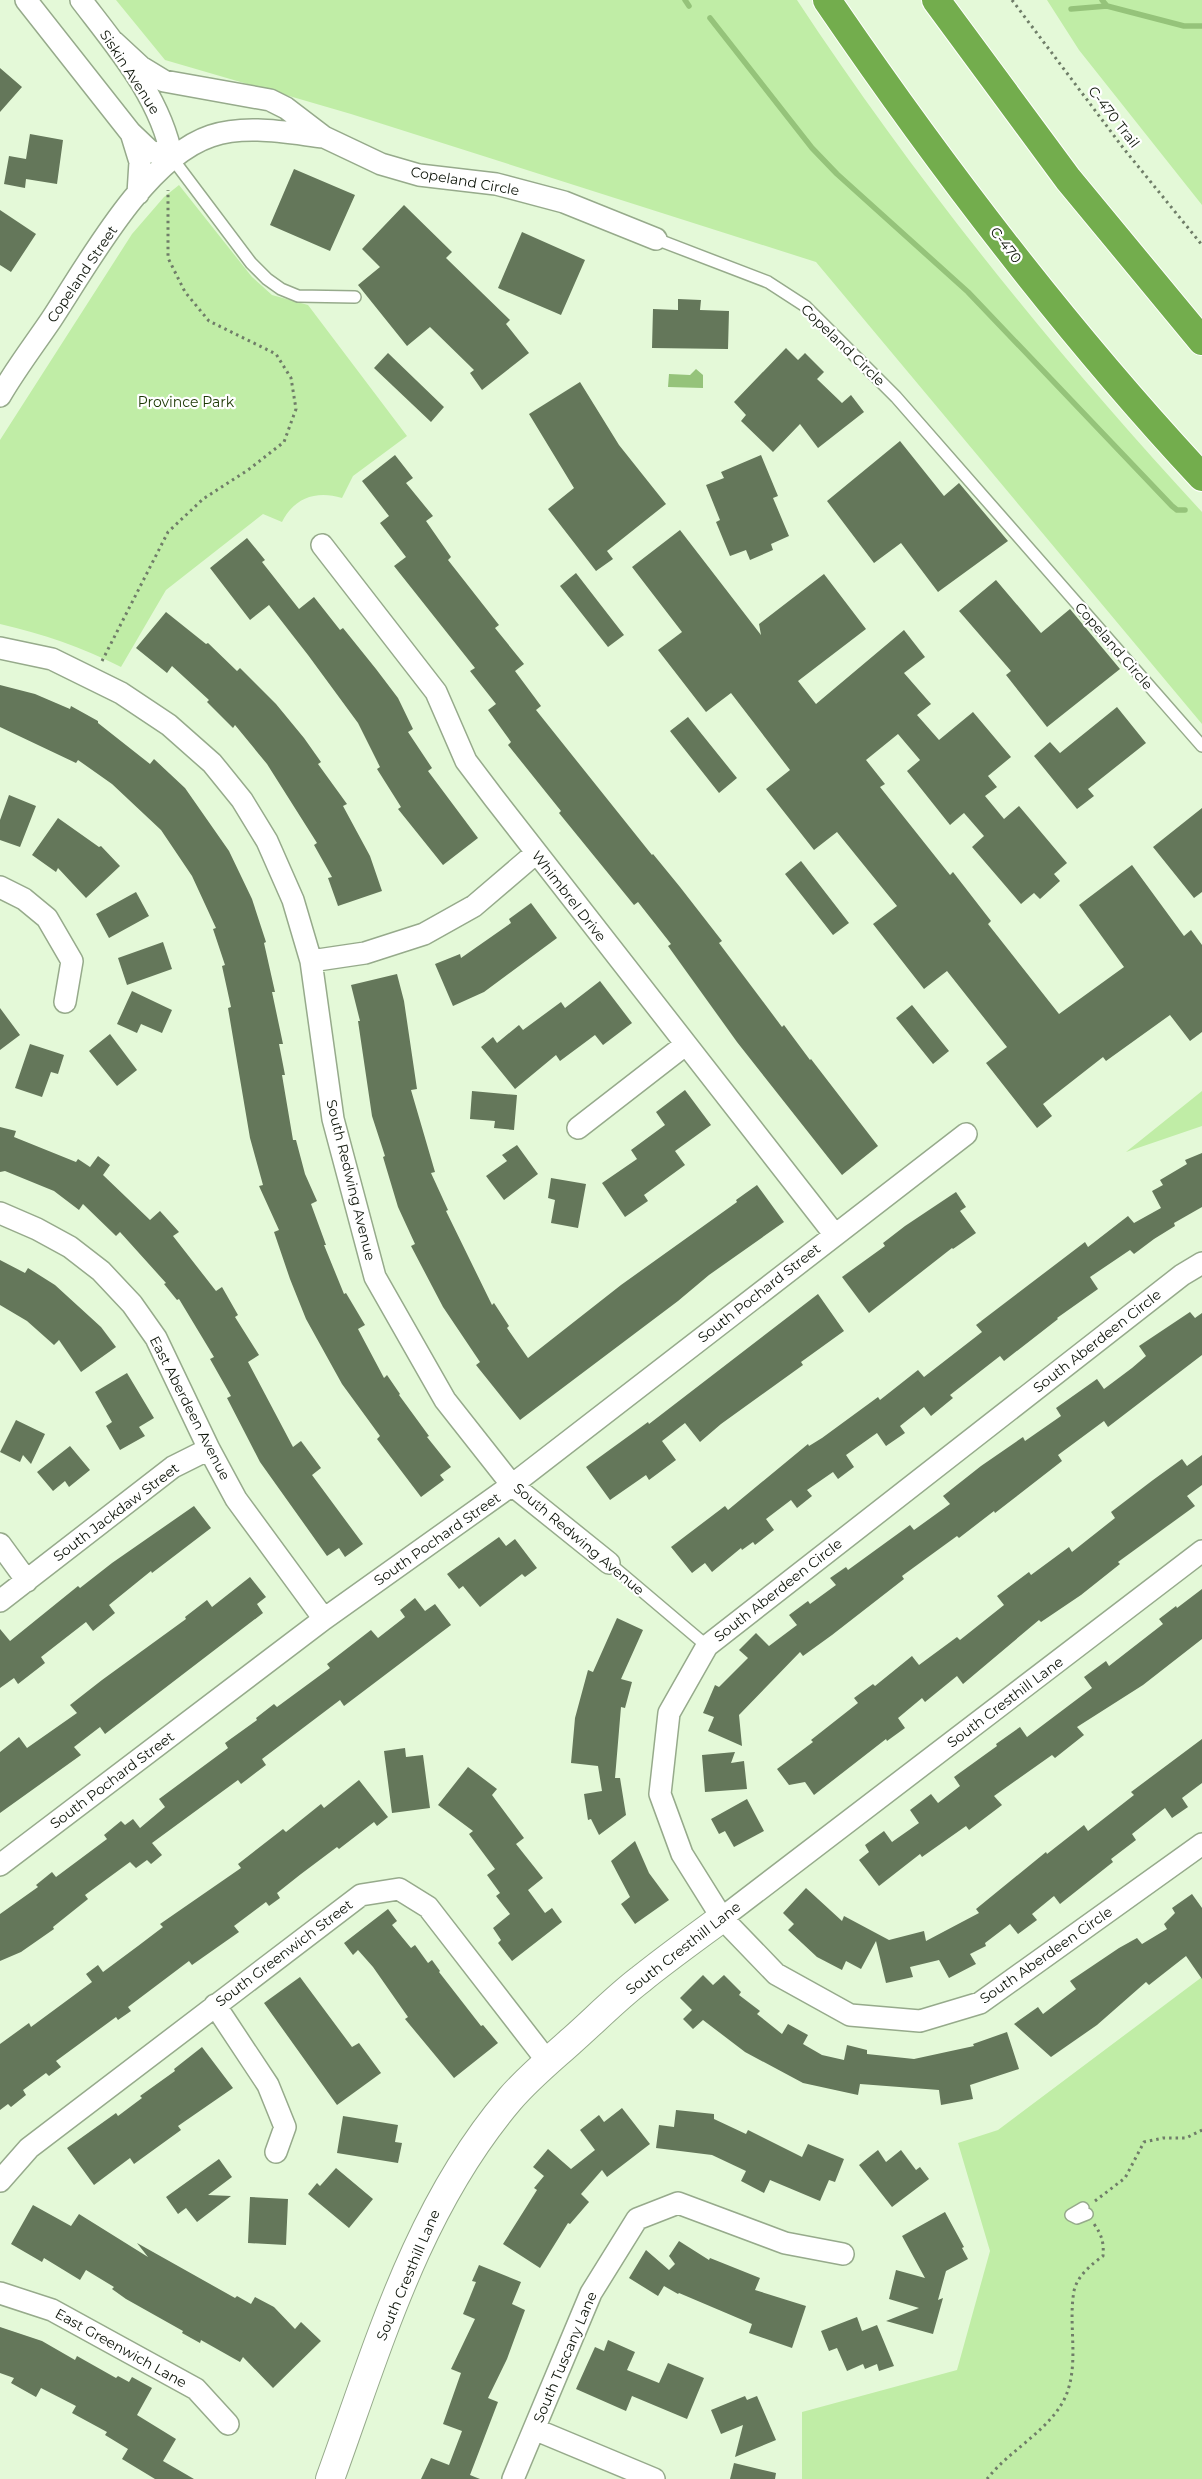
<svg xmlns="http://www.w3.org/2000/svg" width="1202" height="2479" viewBox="0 0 1202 2479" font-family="Montserrat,sans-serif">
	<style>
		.green { fill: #c0eda6 }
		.water { fill: #95c37a }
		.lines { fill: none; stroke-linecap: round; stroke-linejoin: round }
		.stream { stroke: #95c37a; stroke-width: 5.5 }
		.building { fill: #64775a }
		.service-casing { stroke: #96aa8b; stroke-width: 14 }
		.minor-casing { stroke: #96aa8b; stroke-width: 24 }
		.tertiary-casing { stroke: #96aa8b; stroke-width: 30 }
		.motorway-casing { stroke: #fff; stroke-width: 30 }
		.path { stroke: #6f7d68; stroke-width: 3; stroke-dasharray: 2.5 4; stroke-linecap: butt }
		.service { stroke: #fff; stroke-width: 11 }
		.minor { stroke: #fff; stroke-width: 21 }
		.tertiary { stroke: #fff; stroke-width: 28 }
		.motorway { stroke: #73ad4d; stroke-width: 28 }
		.labels { text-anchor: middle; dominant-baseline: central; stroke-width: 4.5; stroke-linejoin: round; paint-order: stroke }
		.street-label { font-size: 14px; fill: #0f160b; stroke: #fff }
		.park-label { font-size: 14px; fill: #1a3702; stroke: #fff }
	</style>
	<rect width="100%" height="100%" fill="#e4f9d8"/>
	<path class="green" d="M116 0H797C917 182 1054 352 1202 512V724L816 262 351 114 165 60Z
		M1047 0H1202V205L1079 50Z
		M179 185 252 277 272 295 308 305 407 436 353 476 342 498C316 490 294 498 282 522L263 514 166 590 121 667C81 647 44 634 0 624V440L132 234 164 197Z
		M1202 1090V1126L1126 1152 1202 1091Z
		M1202 1977V2479H802V2412L957 2370 990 2251 958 2143 998 2130Z"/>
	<path class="water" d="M696 369 703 375V388L668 387 669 374 690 375Z"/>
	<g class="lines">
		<path class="stream" d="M685 0 689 6
			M1102 0 1107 6 1184 26H1202
			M1071 9 1107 6
			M710 18 812 148 837 174 968 292 1172 506 1177 510H1185"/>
	</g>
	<path class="building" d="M0 68 22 87 0 112Z
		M30 134 63 140 57 184 26 179 25 188 4 184 9 156 26 159Z
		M294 169 355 195 330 251 270 225Z
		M404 205 452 252 446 258 510 320 506 324 529 353 482 390 470 373 474 370 430 327 407 346 358 285 380 267 362 249Z
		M0 210 36 234 11 272 0 265Z
		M522 232 585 260 561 315 498 288Z
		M678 299 701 300 700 310 729 311 728 349 652 348 653 309 678 310Z
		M786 348 798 360 805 353 824 372 817 379 842 403 851 395 864 412 818 448 800 424 773 452 741 421 746 415 734 402Z
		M388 353 444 407 431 422 374 368Z
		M580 382 619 445 666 504 607 551 613 559 596 571 548 509 574 488 529 414Z
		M900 441 944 496 959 483 1008 541 938 592 901 543 874 563 827 501Z
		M395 455 413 478 406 483 433 516 426 521 451 557 448 560 499 625 495 628 524 664 515 671 541 706 536 710 652 855 653 854 680 887 722 941 719 943 782 1027 784 1025 810 1060 811 1059 878 1146 842 1175 737 1042 668 946 671 944 638 902 634 905 559 813 561 811 508 745 511 742 488 710 496 704 470 671 475 668 394 566 406 557 380 523 389 516 362 481Z
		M761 455 778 496 773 498 789 536 771 544 773 550 750 560 746 550 730 556 716 522 720 520 706 485 724 478 721 472Z
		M680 530 761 635 759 624 824 574 866 629 798 681 816 704 904 630 925 657 904 673 931 704 917 715 939 740 973 712 1011 757 988 776 997 787 985 796 1004 819 1019 806 1067 863 1054 874 1060 881 1040 899 1034 893 1021 904 972 847 984 836 964 813 950 825 907 771 920 760 898 734 866 760 885 784 880 787 950 875 953 872 991 921 988 924 1059 1014 1124 967 1079 905 1132 865 1184 936 1191 930 1202 945V1032L1190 1041 1170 1015 1106 1061 1103 1057 1043 1104 1052 1116 1037 1128 986 1063 1007 1047 947 971 924 989 873 924 897 906 837 832 814 850 766 789 790 770 731 693 706 712 658 650 682 632 632 567Z
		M247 538 265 560 262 562 299 609 314 597 340 630 343 628 376 669 398 698 413 729 408 732 432 768 428 771 478 838 443 865 398 809 401 807 377 769 380 767 358 723 308 655 269 605 250 620 210 568Z
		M576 573 624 635 608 647 560 586Z
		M996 580 1041 633 1070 609 1120 669 1047 727 1006 675 1011 671 959 611Z
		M166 612 206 644 208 643 237 671 240 668 276 704 304 738 321 762 318 764 347 804 343 806 370 856 382 891 338 906 328 878 332 877 314 845 317 843 267 764 235 725 233 728 207 702 209 700 172 666 167 673 136 648Z
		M0 685 35 694 70 709 71 706 98 721V723L150 764 154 759 185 788 229 851 252 899 266 942 264 943 275 992H272L283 1044H279L285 1075H282L293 1140H296L305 1174 317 1201 311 1204 326 1245H324L344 1294 346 1293 365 1325 358 1329 384 1378 387 1375 400 1394 399 1395 429 1436 427 1437 451 1467 440 1475 444 1480 421 1497 377 1439 380 1436 342 1384 306 1319 290 1279 274 1232 279 1230 259 1186 263 1185 250 1138 228 1008 231 1007 222 966 225 965 213 929 216 928 192 876 161 830 112 784 78 760 76 763 0 727Z
		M1117 707 1146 743 1088 789 1094 796 1077 809 1034 756 1050 742 1060 753Z
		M688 717 737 778 719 793 670 731Z
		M9 795 36 806 20 847 0 840V820Z
		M1202 808V892L1194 898 1153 847Z
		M58 818 99 847 101 846 120 866 86 898 58 868 56 872 32 855Z
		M801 861 849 923 833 935 785 874Z
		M136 892 149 916 109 938 96 914Z
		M531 903 557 938 484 992 453 1006 435 964 460 954 461 958 511 923 509 919Z
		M163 942 172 969 127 985 118 958Z
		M397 974 404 1001 417 1089 411 1090 435 1172 431 1173 448 1210 446 1211 492 1305 494 1303 509 1326 507 1328 528 1358 621 1285 737 1202 736 1200 757 1185 784 1222 709 1275 678 1301 520 1420 476 1365 480 1362 443 1307 411 1246 415 1244 398 1207 383 1157 385 1156 372 1116 358 1021H360L351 985Z
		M600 981 632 1023 603 1045 595 1035 560 1061 556 1055 515 1089 481 1047 493 1037 497 1043 519 1025 523 1030 561 1002 565 1008Z
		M132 991 172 1010 162 1033 141 1024 137 1033 117 1024Z
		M912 1005 949 1051 933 1064 896 1018Z
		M0 1008 20 1035 0 1050Z
		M110 1034 137 1070 117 1086 89 1051Z
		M30 1044 64 1055 58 1074 51 1072 42 1097 15 1088Z
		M685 1090 711 1125 675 1151 685 1165 644 1195 648 1201 625 1217 602 1183 637 1159 631 1150 665 1125 656 1112Z
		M472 1091 517 1095 514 1130 494 1128 495 1121 470 1119Z
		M0 1127 16 1131 14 1137 76 1162 78 1159 90 1167 98 1156 110 1165 103 1175 150 1220 160 1211 179 1232 173 1236 216 1291 222 1287 238 1315 235 1317 259 1355 248 1362 293 1447 301 1441 321 1468 312 1475 363 1544 345 1557 339 1548 327 1556 260 1462 227 1398 231 1396 210 1359 214 1357 179 1299 177 1300 164 1284 166 1283 120 1232 116 1236 83 1204 79 1210 54 1191 5 1171 0 1172Z
		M517 1145 538 1174 504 1200 486 1176 507 1161 502 1155Z
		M1202 1153V1207L1174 1223 1175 1226 1154 1239 1134 1254 1130 1250 1090 1277 1098 1289 1057 1318 1058 1319 1004 1361 1000 1356 950 1395 953 1398 931 1416 924 1407 900 1426 905 1433 886 1446 877 1433 846 1455 854 1467 838 1479 833 1472 807 1490 812 1496 797 1508 791 1500 766 1519 774 1530 755 1545 753 1542 742 1550 741 1548 712 1572 705 1563 692 1573 671 1547 725 1506 728 1510 808 1444 809 1446 822 1438 878 1397 880 1400 918 1370 924 1377 982 1332 976 1325 1085 1242 1088 1247 1128 1216 1134 1223 1161 1208 1152 1191 1163 1185 1160 1180 1187 1164 1185 1160Z
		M551 1178 586 1184 578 1228 551 1223 555 1200 548 1198Z
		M956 1192 966 1207 960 1211 976 1233 953 1249 952 1248 869 1313 842 1277 885 1246 883 1243 905 1226Z
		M0 1260 25 1273 28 1268 55 1285 101 1327 116 1347 81 1372 59 1340 54 1345 27 1321 0 1305Z
		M818 1294 844 1331 801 1362 803 1365 721 1424 700 1442 685 1423 662 1441 676 1460 649 1480 646 1475 610 1500 586 1467 648 1422 649 1424Z
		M1190 1312 1195 1318 1202 1313V1355L1108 1427 1104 1421 1058 1455 1062 1461 995 1513 994 1511 959 1538 957 1536 902 1576 904 1579 832 1635 803 1656 800 1652 739 1715 742 1746 708 1731 714 1717 703 1713 715 1685 719 1687 748 1658 739 1650 756 1633 769 1646 797 1625 789 1615 808 1601 810 1604 836 1585 830 1578 846 1567 848 1570 910 1525 914 1530 950 1504 943 1496 981 1466 1023 1437 1025 1441 1061 1416 1056 1408 1097 1379 1104 1389 1132 1368 1146 1356 1139 1346Z
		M127 1373 154 1418 139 1427 145 1436 120 1450 106 1426 112 1422 95 1392Z
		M16 1420 45 1434 31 1464 23 1455 20 1462 0 1452Z
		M70 1446 90 1470 69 1487 65 1481 53 1491 37 1472Z
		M1202 1455V1485L1187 1496 1195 1506 1118 1562 1120 1564 1081 1595 1041 1622 1039 1620 963 1684 957 1676 925 1702 922 1698 898 1718 905 1728 887 1741 886 1739 814 1795 805 1782 789 1785 777 1769 813 1742 811 1740 858 1703 854 1698 873 1684 875 1686 912 1656 919 1665 957 1637 960 1640 1004 1605 997 1596 1029 1572 1031 1575 1069 1547 1072 1552 1115 1518 1111 1512 1153 1480 1182 1459 1187 1466Z
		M194 1506 211 1528 152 1573 151 1571 109 1605 115 1613 93 1631 86 1622 41 1657 45 1663 18 1684 14 1678 0 1688V1629L10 1641 78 1586 80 1588 112 1563Z
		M499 1537 506 1546 515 1539 537 1568 525 1577 522 1574 480 1607 463 1586 459 1589 447 1574Z
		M250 1577 266 1597 257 1604 263 1613 105 1734 100 1727 74 1747 81 1755 0 1813V1752L19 1737 27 1748 77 1713 70 1705 102 1680 186 1619 185 1617 207 1600 212 1607Z
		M1202 1589V1639L1143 1685 1077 1727 1084 1735 1055 1758 1052 1755 994 1796 1002 1805 969 1830 966 1826 922 1857 920 1854 879 1886 859 1860 869 1852 865 1845 884 1831 892 1842 919 1823 910 1810 931 1794 938 1803 960 1786 954 1777 997 1746 996 1744 1020 1727 1027 1737 1092 1688 1084 1677 1106 1661 1109 1666 1163 1624 1159 1619 1176 1606 1177 1608Z
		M415 1598 425 1611 435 1604 451 1625 344 1706 340 1700 262 1759 266 1765 241 1784 238 1780 152 1843 162 1855 151 1864 147 1860 136 1868 130 1862 85 1895 88 1899 53 1927 54 1929 21 1952 0 1961V1914L38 1887 36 1885 52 1872 56 1877 107 1839 104 1835 121 1821 125 1825 133 1819 140 1828 165 1807 159 1799 228 1748 225 1743 257 1720 256 1718 274 1704 277 1707 330 1668 327 1664 371 1630 378 1638 405 1617 400 1610Z
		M617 1618 643 1630 621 1679 632 1682 625 1708 621 1707 615 1778H620L626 1815 599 1835 591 1819 588 1820 584 1794 602 1791 598 1766 571 1763 575 1718 588 1670 593 1672Z
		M1202 1739V1783L1182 1798 1188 1807 1172 1818 1165 1808 1132 1834 1136 1840 1111 1859 1113 1862 1060 1904 1054 1896 1032 1914 1037 1920 1018 1934 1010 1924 985 1943 986 1946 970 1954 976 1964 949 1978 939 1960 910 1967 913 1977 886 1983 876 1941 861 1969 846 1961 842 1970 817 1957 788 1930 794 1924 783 1913 806 1888 842 1921 844 1916 889 1940 924 1931 926 1941 979 1913 976 1909 1046 1852 1047 1854 1084 1825 1088 1831 1134 1795 1131 1792Z
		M405 1748 406 1757 423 1755 430 1808 392 1813 384 1751Z
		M735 1752 731 1763 744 1761 747 1789 705 1792 702 1755Z
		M468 1767 497 1789 492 1795 524 1838 516 1844 543 1878 528 1890 545 1913 552 1908 562 1922 512 1961 498 1943 501 1940 493 1928 510 1914 496 1896 500 1893 487 1875 495 1869 469 1834 473 1831 438 1805Z
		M359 1780 388 1817 377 1826 374 1822 339 1849 337 1847 301 1874 277 1893 280 1898 269 1906 266 1902 234 1926 239 1932 192 1965 189 1961 128 2007 131 2011 118 2020 116 2017 56 2061 61 2067 49 2076 46 2073 23 2090 26 2095 11 2107 8 2104 0 2110V2044L29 2023 31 2027 92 1982 86 1974 98 1965 103 1972 138 1946 163 1927 160 1924 241 1868 238 1864 283 1829 286 1832 321 1804 324 1808Z
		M747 1799 764 1831 734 1847 725 1831 719 1834 711 1819Z
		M635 1841 649 1873 669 1900 635 1924 621 1904 630 1897 611 1861Z
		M1192 1894 1202 1908V1979L1186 1956 1149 1985 1146 1982 1097 2025 1051 2057 1014 2024 1038 2007 1043 2014 1076 1989 1070 1981 1119 1948 1137 1938 1142 1944 1167 1929 1164 1924 1175 1913 1172 1908Z
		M388 1909 397 1921 392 1925 411 1948 415 1945 428 1963 432 1960 440 1971 439 1972 481 2026 483 2025 498 2043 454 2078 405 2019 408 2017 373 1967 358 1950 353 1955 344 1943Z
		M703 1975 713 1985 724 1975 741 1992 739 1995 760 2011 757 2014 782 2034 788 2024 808 2035 803 2044 822 2055 844 2060 847 2045 867 2050V2054L914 2059 974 2046 973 2044 1007 2032 1019 2069 970 2085 973 2099 941 2105 939 2090 860 2084 858 2095 803 2083 745 2052 703 2020 693 2029 683 2019 692 2010 680 1998Z
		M300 1977 352 2047 359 2043 381 2073 337 2105 264 2003Z
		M202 2047 233 2088 178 2126 181 2130 134 2164 130 2158 94 2185 67 2148 116 2113 118 2116 142 2098 140 2096 175 2071 174 2069Z
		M622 2108 650 2144 607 2177 602 2170 581 2194 589 2202 570 2224 568 2223 540 2268 503 2244 537 2190 534 2188 544 2176 533 2167 548 2149 571 2169 595 2150 580 2130 599 2115 604 2122Z
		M676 2110 714 2114V2119L746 2134 748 2130 802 2157 808 2144 844 2159 835 2182 829 2180 820 2201 770 2180 764 2193 741 2181 746 2171 712 2155 656 2148 659 2125 674 2127Z
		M343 2116 398 2125 395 2142 402 2143 398 2163 337 2153Z
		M878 2150 886 2162 901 2150 916 2170 920 2167 929 2179 892 2207 859 2165Z
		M219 2159 232 2177 208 2195 231 2196 197 2222 186 2208 178 2214 166 2197Z
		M336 2168 373 2199 349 2228 308 2194 317 2183 320 2186Z
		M250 2197 288 2199 286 2245 248 2243Z
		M33 2205 71 2226 79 2214 148 2257 137 2243 235 2298 237 2296 251 2304 255 2297 274 2307 295 2329 301 2322 321 2341 273 2388 243 2357 240 2362 201 2340 200 2343 182 2333 183 2331 126 2299 112 2289 114 2287 86 2270 80 2280 44 2258 42 2262 11 2244Z
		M945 2212 964 2247 962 2248 968 2259 946 2271 938 2300 943 2298 933 2334 886 2321 919 2308 889 2299 896 2270 925 2278 902 2236Z
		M679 2241 709 2260 710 2258 760 2278 755 2290 806 2306 792 2348 749 2333 752 2324 679 2293 678 2294 664 2286 658 2296 629 2278 646 2250 669 2270 675 2264 669 2256Z
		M479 2265 521 2282 512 2304 525 2310 507 2359 488 2398 498 2402 470 2475 480 2479H421L431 2458 449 2465 462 2431 443 2424 461 2373 451 2369 475 2319 463 2314 476 2282 472 2281Z
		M857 2317 862 2331 877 2325 894 2366 879 2371 877 2364 865 2369 863 2364 847 2371 837 2348 829 2351 821 2331Z
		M0 2327 42 2341 75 2360 77 2356 116 2378 118 2376 129 2382 132 2377 152 2388 137 2415 176 2439 163 2461 194 2479H155L122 2459 128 2449 105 2435 107 2432 72 2413 76 2406 41 2388 36 2397 11 2383 14 2378 0 2373Z
		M608 2340 635 2352 627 2370 659 2383 668 2363 704 2378 687 2419 632 2396 626 2411 576 2389 595 2347 604 2351Z
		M745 2396 747 2400 757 2396 776 2440 735 2457 743 2425 721 2434 711 2410Z
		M734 2463 776 2473 775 2479H730Z"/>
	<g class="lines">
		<g class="service-casing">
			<path id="service" d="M172 158 251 263 267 279 281 289 298 296 355 297
				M656 239 768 282 805 306 896 397 1202 746
				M609 1563 707 1646
				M1083 2208 1071 2215 1077 2218 1087 2214"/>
		</g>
		<g class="minor-casing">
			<path id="minor" d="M26 0 130 132 150 151 172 158
				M81 0C117 47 161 98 172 158
				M114 42 141 67 164 81 270 100 286 108 324 137 381 164 419 175 496 184 564 202 656 239
				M132 136 140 162 138 194
				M0 396C15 370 34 345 51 320 88 264 145 158 211 136 246 124 289 133 324 137
				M322 545 436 692 466 761 494 798 835 1235
				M0 648 52 659 121 693 169 725 212 763 242 800 267 841 293 900 311 961 333 1119 375 1277 445 1400 512 1485 609 1563
				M0 887 24 899 47 918 72 961 65 1002
				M311 961 365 953 424 934 474 906 536 853
				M578 1128 685 1045
				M0 1213 37 1229 70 1247 101 1271 132 1304 156 1338 209 1449 236 1499 324 1619
				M1202 1263 1182 1275 707 1646 669 1713 660 1794 682 1854 722 1918 776 1974 850 2015 920 2021 980 2003 1202 1844
				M0 1544 27 1581
				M0 1601 173 1467 209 1449
				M0 1865 324 1619 512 1485 966 1134
				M722 1918 1202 1551
				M215 2005 268 2085 285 2127 276 2152
				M0 2181 29 2148 361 1895 399 1889 428 1907 548 2062
				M0 2293 52 2310 196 2389 228 2424
				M534 2429 654 2479
				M513 2479 591 2293 637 2219 678 2203 785 2243 843 2254"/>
		</g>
		<g class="tertiary-casing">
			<path id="tertiary" d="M330 2479C378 2347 417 2208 510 2099 528 2078 550 2060 570 2042 594 2021 616 1998 641 1979 667 1958 695 1938 722 1918"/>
		</g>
		<g class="motorway-casing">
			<path id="motorway" d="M827 0C941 167 1064 329 1202 477
				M936 0 1068 179 1202 341"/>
		</g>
		<path class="path" d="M1012 0 1124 149 1202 245
			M102 661 168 532 203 499 248 470 284 442 296 409 291 378 276 354 209 321 185 292 168 258V190
			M1095 2201 1125 2178 1144 2142 1163 2138H1186L1202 2130
			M987 2479C1009 2450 1054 2428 1067 2393 1079 2360 1068 2324 1074 2291 1077 2276 1092 2264 1103 2256 1104 2243 1102 2235 1094 2224"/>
		<use href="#service" class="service"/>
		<use href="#minor" class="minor"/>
		<use href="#tertiary" class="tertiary"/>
		<use href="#motorway" class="motorway"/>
	</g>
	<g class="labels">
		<g class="street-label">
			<text transform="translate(130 72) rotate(57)">Siskin Avenue</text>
			<text transform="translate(1114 117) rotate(52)">C-470 Trail</text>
			<text transform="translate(465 181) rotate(10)">Copeland Circle</text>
			<text transform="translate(1006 245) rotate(52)">C-470</text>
			<text transform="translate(82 274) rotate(-56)">Copeland Street</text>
			<text transform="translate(843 345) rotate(44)">Copeland Circle</text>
			<text transform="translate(1114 646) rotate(49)">Copeland Circle</text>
			<text transform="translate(569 896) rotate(52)">Whimbrel Drive</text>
			<text transform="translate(351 1180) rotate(76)">South Redwing Avenue</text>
			<text transform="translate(759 1293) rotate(-38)">South Pochard Street</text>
			<text transform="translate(1097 1341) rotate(-38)">South Aberdeen Circle</text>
			<text transform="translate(190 1408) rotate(63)">East Aberdeen Avenue</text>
			<text transform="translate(116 1512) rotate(-37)">South Jackdaw Street</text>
			<text transform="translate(437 1539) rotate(-35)">South Pochard Street</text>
			<text transform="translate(579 1539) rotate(40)">South Redwing Avenue</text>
			<text transform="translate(778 1590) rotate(-38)">South Aberdeen Circle</text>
			<text transform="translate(1005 1702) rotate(-37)">South Cresthill Lane</text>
			<text transform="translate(112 1780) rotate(-37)">South Pochard Street</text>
			<text transform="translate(683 1948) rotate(-38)">South Cresthill Lane</text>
			<text transform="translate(284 1953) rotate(-37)">South Greenwich Street</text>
			<text transform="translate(1046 1955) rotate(-35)">South Aberdeen Circle</text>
			<text transform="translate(408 2275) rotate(-67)">South Cresthill Lane</text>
			<text transform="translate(121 2348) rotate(29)">East Greenwich Lane</text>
			<text transform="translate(565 2357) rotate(-67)">South Tuscany Lane</text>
		</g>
		<g class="park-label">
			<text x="186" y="402">Province Park</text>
		</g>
	</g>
</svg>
